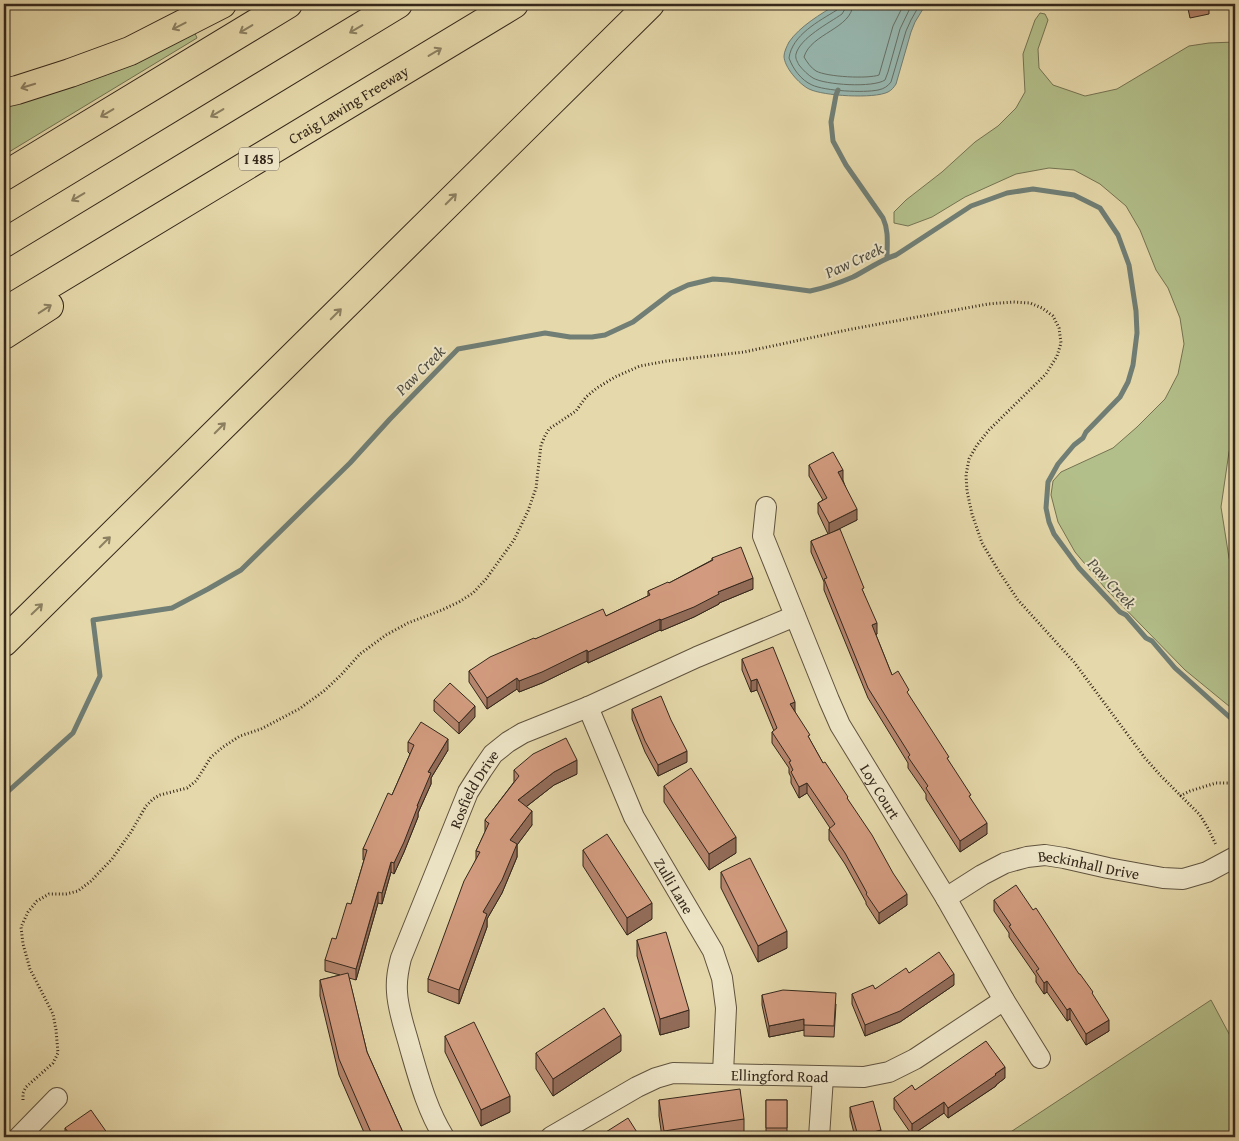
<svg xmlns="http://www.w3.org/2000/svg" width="1239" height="1141" viewBox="0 0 1239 1141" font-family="'Gentium Book Plus',serif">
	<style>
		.green { fill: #b3bf8a; stroke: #747352 }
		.water { fill: #98b8b1; stroke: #707e75 }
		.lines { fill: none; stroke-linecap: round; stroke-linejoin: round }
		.shore { stroke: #667066; stroke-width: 1 }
		.stream { stroke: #707e75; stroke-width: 5 }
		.minor-casing { stroke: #60533f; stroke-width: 22 }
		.highway-casing { stroke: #34271b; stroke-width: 30 }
		.path { stroke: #34271b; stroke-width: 3; stroke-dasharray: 1 2.5; stroke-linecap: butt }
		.minor { stroke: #eee6c8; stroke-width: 20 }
		.highway { stroke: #e5d8aa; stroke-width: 28 }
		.wall { fill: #b5856d; stroke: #34271b }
		.shaded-wall { fill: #936c59; stroke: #34271b }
		.building { fill: #d29b7f; stroke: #34271b }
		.oneway { stroke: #8c8062 }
		.labels { text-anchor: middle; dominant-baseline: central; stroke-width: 4; stroke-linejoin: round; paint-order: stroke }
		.shield { fill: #eee6c8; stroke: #6c604f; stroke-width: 1 }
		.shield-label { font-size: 14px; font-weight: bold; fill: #34271b }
		.street-label { font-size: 15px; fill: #34271b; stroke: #eee6c8 }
		.water-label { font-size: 16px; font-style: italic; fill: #4d4b40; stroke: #eee6c8 }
	</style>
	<rect width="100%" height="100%" fill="#e5d8aa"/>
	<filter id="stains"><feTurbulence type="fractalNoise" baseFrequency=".004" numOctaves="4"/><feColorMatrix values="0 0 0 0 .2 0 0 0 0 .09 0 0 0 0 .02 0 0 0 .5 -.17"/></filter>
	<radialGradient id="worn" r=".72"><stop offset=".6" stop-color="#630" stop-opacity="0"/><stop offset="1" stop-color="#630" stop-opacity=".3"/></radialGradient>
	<path class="green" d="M1040 13 1045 14 1048 20 1038 49 1039 68 1053 85 1085 96 1117 89 1189 46 1209 43 1235 42V432L1229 452 1221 507 1229 558 1235 573V711L1185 670 1105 588 1075 552 1058 522 1051 495 1053 481 1061 472 1113 448 1137 427 1165 399 1178 374 1184 344 1180 318 1168 288 1156 270 1140 230 1126 206 1100 184 1074 170 1049 168 1016 174 965 197 932 217 908 226 894 223V212L906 200 942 172 975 142 998 126 1016 108 1025 92 1023 54 1035 20Z
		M194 31 197 38 4 155V102Z
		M1211 1000 1235 1045V1137H1003Z"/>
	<path class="water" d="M837 4H926L915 22 911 32 896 84C894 87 892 90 888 92 874 99 823 96 809 89 799 84 784 67 784 56 784 52 787 46 789 42 800 26 821 14 837 4Z"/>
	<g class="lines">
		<path class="shore" d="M839 4V7L837 10C819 21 792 35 789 58 793 69 801 80 812 85 825 91 864 93 878 90 884 89 888 86 891 82L906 31 911 20 920 4
			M845 4V9L842 14C829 23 800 38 796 54 795 58 797 61 799 65 803 70 808 75 813 78 825 85 873 88 885 80L888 72 900 29 912 4
			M853 4C852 29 811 33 804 57 807 62 811 68 816 71 827 77 868 79 879 75L893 26 904 4"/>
		<path class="stream" d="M838 90 836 95 831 122 833 141 846 165 883 218C889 231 887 244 887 258
			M4 795 73 733 100 676 93 620 172 608 208 589 241 570 350 463 390 419 458 349 545 333 570 337H592L605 335 633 322 671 293 688 285 713 279 728 280 810 291C825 288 839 283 853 277 867 270 880 260 896 255L971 206 1007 193 1033 189 1074 195 1100 208 1118 235 1129 265 1136 311 1137 333 1133 365 1128 382 1120 397 1086 432 1083 438 1074 445 1058 464 1048 482 1046 508 1049 522 1054 534 1079 568 1120 612 1126 615 1146 638 1152 641 1175 668 1235 722
			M1235 1051V1053"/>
		<g class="minor-casing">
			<g id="minor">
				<path id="s1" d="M766 507 763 536 829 700 840 725 946 898 1004 1000 1040 1058"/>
				<path id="s2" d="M588 707 634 817 713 951 722 978 726 1008 723 1073"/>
				<path id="s3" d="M946 898 982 875 1005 863 1027 857 1045 855 1064 858 1108 868 1163 878 1183 879 1207 872 1235 857"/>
				<path d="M19 1137 57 1098"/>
				<path id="s4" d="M444 1137C427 1110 419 1079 410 1048 405 1029 398 1011 397 992 396 979 398 970 401 958L468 792 482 770 493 754 508 742 523 733 588 707 697 657 795 616"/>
				<path id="s5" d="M551 1137 637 1087 656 1078 673 1073 864 1077 889 1072 915 1059 1004 1000"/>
				<path d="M819 1137 823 1077"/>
			</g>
		</g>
		<g class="highway-casing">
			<g id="highway">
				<path d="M4 93 17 90 70 73 130 51 222 4"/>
				<path d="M4 176 288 4"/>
				<path d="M4 243 398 4"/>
				<path id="s6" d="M4 312 514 4"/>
				<path d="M4 335 49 306"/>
				<path d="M4 642 650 4"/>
			</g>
		</g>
		<path class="path" d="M1180 796 1190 791 1216 783H1235
			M23 1100V1093L26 1087 53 1063 58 1053 56 1030 53 1014 30 969 23 944 21 927 28 912 37 901 49 894H66L78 891 91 881 112 859 131 832 146 806 153 799 160 795 187 788 196 781 211 757 223 747 240 736 261 729 299 709 324 691 341 675 360 654 386 635 408 623 442 610 459 602 473 593 486 579 514 540 528 511 536 488 541 445 545 436 549 429 576 411 586 397 597 388 615 377 640 366 667 361 744 352 852 329 988 304 1013 302 1030 303 1042 308 1053 316 1059 328 1061 343 1057 356 1046 374 989 430 977 445 969 459 966 475 967 491 972 514 982 543 998 570 1018 600 1074 662 1145 758 1161 776 1200 815 1209 830 1216 845"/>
		<use href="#minor" class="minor"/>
		<use href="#highway" class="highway"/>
	</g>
	<path class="wall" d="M1187 4H1209V14L1190 18Z
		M809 465 843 480 857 520 834 531 864 594 877 634 876 635 892 675 909 696 949 762 971 800 987 834 960 852 926 799V794L908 768V763L868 698 824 590V582L811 552V541L828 534 818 513V503L823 500 809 476Z
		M712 558 753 589 719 603V604L694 617 661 631 660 630 588 663 587 661 542 683 519 692 517 689 487 709 469 682V671L535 639 606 616 648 596V591L669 583 712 560Z
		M742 659 795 712 810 740 823 763 848 800 907 905 879 924 866 904V902L845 864 829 840V829L830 828 807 793 799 798 791 783V777L789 773V768L772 743V732L774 731 757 690 751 692 742 670Z
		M434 700 475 717 459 734 434 711Z
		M632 709 687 762 658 776 645 752 632 719Z
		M408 742 448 750 431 778V784L418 813V817L404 852 394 874 391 872 382 904 378 903 356 980 349 978 367 1052 405 1137H366L339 1075 320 996V980L340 975 325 971V960L336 939 351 904 364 860H363V849L392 795 410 754 408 752Z
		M514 770 577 774 554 785 526 807 532 825 517 845V857L502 893 487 919V927L459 1004 428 992V979L476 859V851L485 832V820L514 782Z
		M664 786 736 853 709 870 664 802Z
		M583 850 652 919 627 935 583 866Z
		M721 872 787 948 758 962 721 888Z
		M994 900 1093 996 1109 1031 1086 1045 1070 1019 1067 1021 1047 992 1044 994 1036 982V976L1009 937V933L994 911Z
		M637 940 689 1027 660 1035 637 956Z
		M909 973 954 985 900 1022 865 1036 852 1004V994L875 989Z
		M762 995 836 1004 834 1037 804 1036V1030L769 1037 762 1005Z
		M445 1036 510 1112 481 1126 445 1052Z
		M621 1051 553 1096 536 1069V1053Z
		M1005 1078 996 1085V1086L948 1118 944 1113 912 1135 894 1109V1098L915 1090Z
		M659 1100 744 1119V1136L733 1137H662L659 1116Z
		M766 1100H787V1137H766Z
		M850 1107 881 1137H855L850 1117Z
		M65 1128 110 1137H65Z"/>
	<path class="shaded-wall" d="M843 470V480L838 483V472Z
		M857 509V520L829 534V523Z
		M753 578V589L719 603V604L694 617 661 631V620L718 592Z
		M660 619V630L588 663V652Z
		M877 623V634L872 636V625Z
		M587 650V661L542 683 519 692V681Z
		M517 678V689L487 709V698Z
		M757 679V690L751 692V681Z
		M795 702V712L790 704Z
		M475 706V717L459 734V723Z
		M448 739V750L431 778V784L418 813V817L404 852 394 874V863L417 806 428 772Z
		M687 751V762L658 776V765Z
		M577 760V774L554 785 518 813V800L554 772Z
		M807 783V793L799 798V787Z
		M532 811V825L517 845V857L502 893 487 919V927L459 1004V990L483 912 510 840Z
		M987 823V834L960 852V841Z
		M736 837V853L709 870V854Z
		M391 862V872L382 904V893Z
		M378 892V903L356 980V969Z
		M907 894V905L879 924V913Z
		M652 903V919L627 935V918Z
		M787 931V948L758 962V946Z
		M954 974V985L900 1022 865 1036V1025Z
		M1047 981V992L1044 994V983Z
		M1070 1008V1019L1067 1021V1010Z
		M689 1010V1027L660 1035V1019Z
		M804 1019V1030L769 1037V1026Z
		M1109 1020V1031L1086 1045V1034Z
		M621 1035V1051L553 1096V1079Z
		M1005 1067V1078L996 1085V1086L948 1118V1108Z
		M510 1096V1112L481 1126V1110Z
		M944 1102V1113L912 1135V1124Z
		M881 1130V1137H858V1136Z"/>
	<path class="building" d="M1189 4H1205L1190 7Z
		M833 452 843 470 838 472 857 509 829 523 818 503 827 498 809 465Z
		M840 529 864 588 862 589 877 623 872 625 892 675 898 671 909 690 907 692 949 757 947 758 971 795 969 796 987 823 960 841 926 788 928 786 908 757 910 755 868 688 824 579 827 578 811 541Z
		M741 547 753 578 718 592 719 594 694 607 661 620 660 619 588 652 587 650 542 672 519 681 517 678 487 698 469 671 490 657 534 638 535 639 603 609 606 616 650 595 648 591 668 582 669 583 713 560 712 558Z
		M773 647 795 702 790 704 810 735 808 736 823 763 825 762 848 797 847 798 872 835 893 873 907 894 879 913 866 894 867 893 845 853 829 829 835 824 807 783 799 787 791 772 793 770 789 762 791 761 772 732 777 728 757 679 751 681 742 659Z
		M450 683 475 706 459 723 434 700Z
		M661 696 671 720 687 751 658 765 645 741 632 709Z
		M421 722 448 739 428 772 431 773 417 806H418L404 842 394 863 391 862 382 893 378 892 356 969 325 960 332 938 336 939 347 903 351 904 367 850 363 849 388 793 392 795 414 745 408 742Z
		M566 738 577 760 554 772 518 800 532 811 510 840 517 844 502 880 483 912 487 914 459 990 428 979 464 881 480 852 476 851 489 823H488L485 820 519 776 514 770 533 754Z
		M691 768 736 837 709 854 664 786Z
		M607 834 652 903 627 918 583 850Z
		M750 858 787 931 758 946 721 872Z
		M1016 885 1033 910 1036 908 1079 974H1080L1093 992 1092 993 1109 1020 1086 1034 1070 1008 1067 1010 1047 981 1044 983 1036 971 1039 969 1009 926 1011 925 994 900Z
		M666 932 689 1010 660 1019 637 940Z
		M939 952 954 974 900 1011 865 1025 852 994 873 985 875 989 906 968 909 973Z
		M348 973 367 1052 405 1137H373L339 1059 320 980Z
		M783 990 836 993 834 1026 804 1025V1019L769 1026 762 995Z
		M604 1008 621 1035 553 1079 536 1053Z
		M474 1022 510 1096 481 1110 445 1036Z
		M986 1041 1005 1067 995 1074 996 1075 948 1108 944 1102 912 1124 894 1098 912 1085 915 1090Z
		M740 1089 744 1119 664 1131 659 1100Z
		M766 1100H787V1128H766Z
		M873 1101 881 1130 858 1136 850 1107Z
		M91 1110 110 1137H72L65 1128Z
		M628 1118 640 1137H598Z"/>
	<defs><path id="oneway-shaft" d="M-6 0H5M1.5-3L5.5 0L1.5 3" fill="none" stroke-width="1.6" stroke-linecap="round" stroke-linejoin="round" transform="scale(1.25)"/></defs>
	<g class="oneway">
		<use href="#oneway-shaft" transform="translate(179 26) rotate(153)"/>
		<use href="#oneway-shaft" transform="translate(246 29) rotate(149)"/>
		<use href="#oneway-shaft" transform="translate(356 29) rotate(149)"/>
		<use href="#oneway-shaft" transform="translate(435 52) rotate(-31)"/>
		<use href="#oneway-shaft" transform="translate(28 86) rotate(163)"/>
		<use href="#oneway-shaft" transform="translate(107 113) rotate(149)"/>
		<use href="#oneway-shaft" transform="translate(217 113) rotate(149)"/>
		<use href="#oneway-shaft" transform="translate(78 197) rotate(149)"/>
		<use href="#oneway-shaft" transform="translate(451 199) rotate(-45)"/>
		<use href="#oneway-shaft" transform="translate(45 309) rotate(-33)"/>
		<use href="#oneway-shaft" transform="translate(336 314) rotate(-45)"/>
		<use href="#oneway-shaft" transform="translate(220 428) rotate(-45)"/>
		<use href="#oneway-shaft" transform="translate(105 542) rotate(-45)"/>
		<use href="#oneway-shaft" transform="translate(37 609) rotate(-44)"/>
	</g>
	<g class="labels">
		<rect class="shield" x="239" y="147.5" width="40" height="23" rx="4"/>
		<g class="shield-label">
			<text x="259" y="159">I 485</text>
		</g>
		<g class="street-label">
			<text stroke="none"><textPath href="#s6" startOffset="402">Craig Lawing Freeway</textPath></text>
			<text stroke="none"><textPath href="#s4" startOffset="372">Rosfield Drive</textPath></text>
			<text stroke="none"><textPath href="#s1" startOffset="311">Loy Court</textPath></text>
			<text stroke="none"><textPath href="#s3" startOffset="154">Beckinhall Drive</textPath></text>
			<text stroke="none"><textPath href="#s2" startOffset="199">Zulli Lane</textPath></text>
			<text stroke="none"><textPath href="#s5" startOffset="245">Ellingford Road</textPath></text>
		</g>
		<g class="water-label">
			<text transform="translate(854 260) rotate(-25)">Paw Creek</text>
			<text transform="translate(420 370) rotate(-45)">Paw Creek</text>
			<text transform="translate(1112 583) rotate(47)">Paw Creek</text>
		</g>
	</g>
	<rect width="1239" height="1141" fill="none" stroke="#e5d8aa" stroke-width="20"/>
	<rect x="5" y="5" width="1229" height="1131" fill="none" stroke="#34271b" stroke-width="2.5"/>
	<rect x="10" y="10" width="1219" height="1121" fill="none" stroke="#34271b"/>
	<rect width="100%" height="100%" filter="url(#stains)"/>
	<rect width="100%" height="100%" fill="url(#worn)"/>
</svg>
